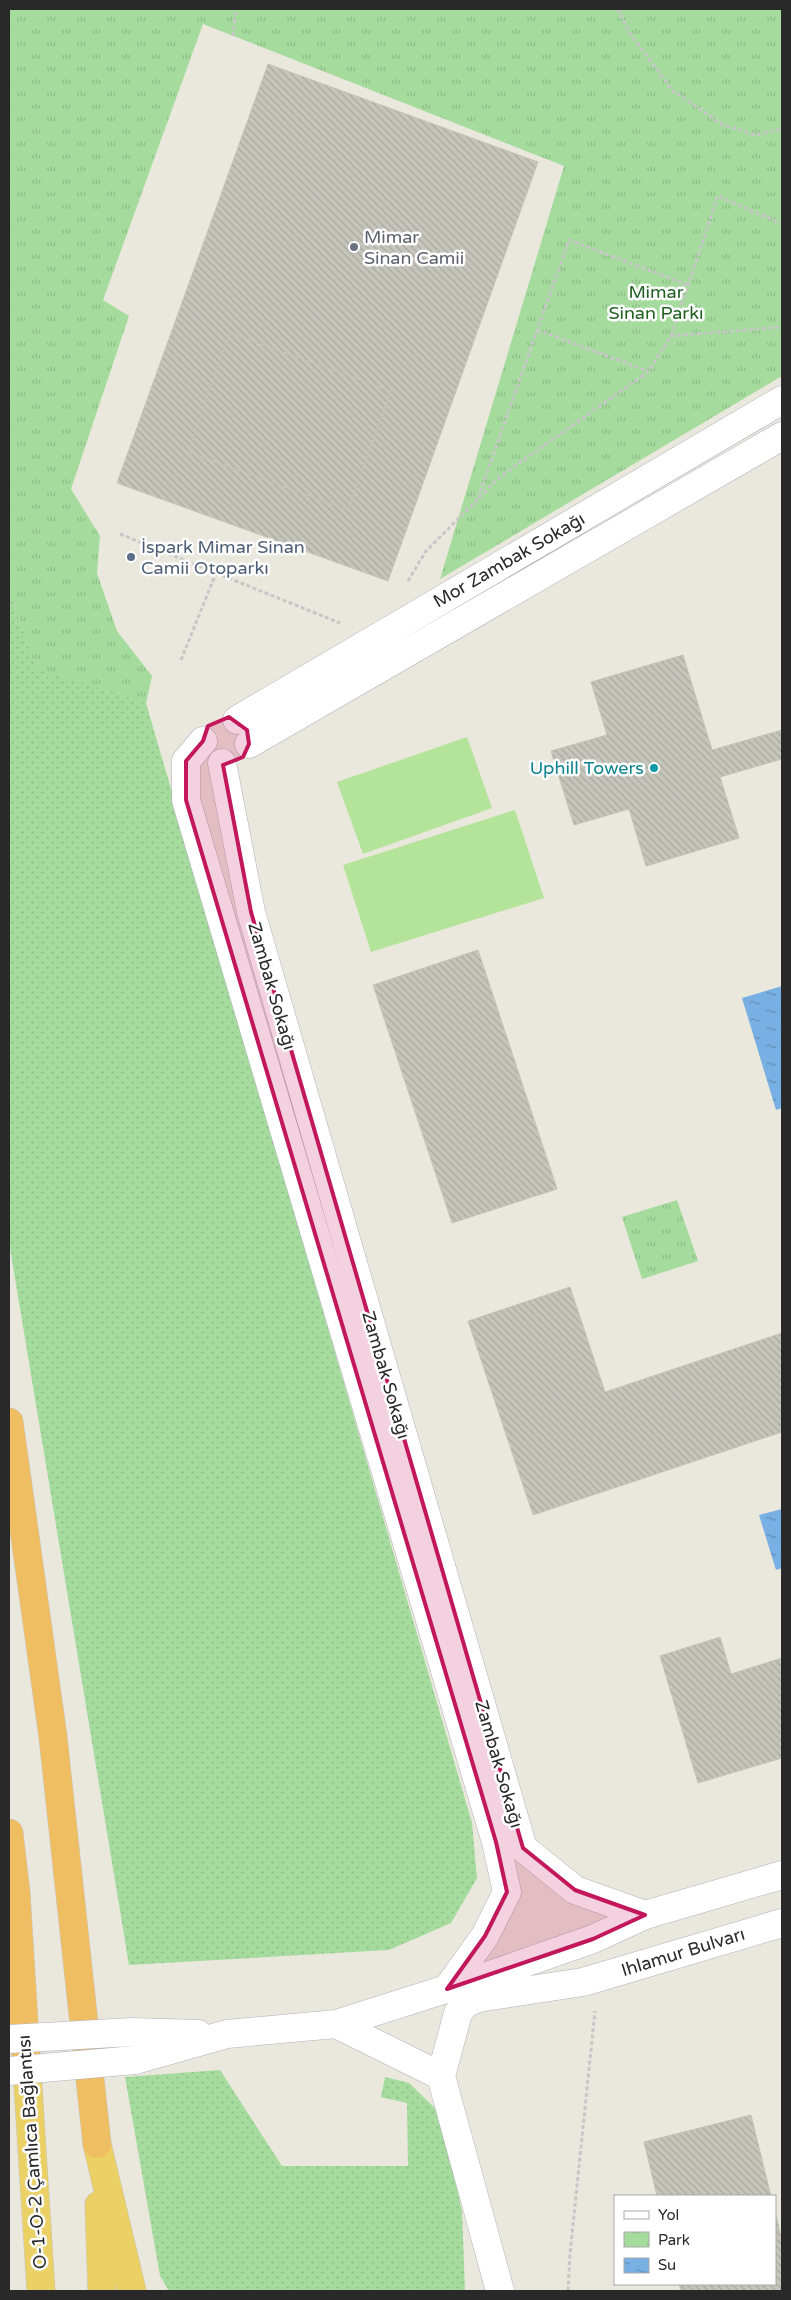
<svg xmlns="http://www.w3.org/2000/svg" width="791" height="2300" viewBox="0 0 791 2300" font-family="'Varela Round',sans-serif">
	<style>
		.grass { fill: url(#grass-dots) }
		.park { fill: url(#park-tufts) }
		.pitch { fill: #b4e39a }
		.water { fill: url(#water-ripples) }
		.building { fill: url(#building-back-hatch); stroke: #c5c3b6; fill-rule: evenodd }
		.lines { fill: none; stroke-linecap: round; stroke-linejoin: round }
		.tertiary-casing { stroke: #b0b0bc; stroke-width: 29 }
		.secondary-casing { stroke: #b0b0bc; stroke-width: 29 }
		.trunk-casing { stroke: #c7c7c7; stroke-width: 29 }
		.motorway-casing { stroke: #c7c7c7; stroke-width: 29 }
		.path { stroke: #c7c7c7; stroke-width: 3; stroke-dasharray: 4 2.5; stroke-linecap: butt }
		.tertiary { stroke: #fff; stroke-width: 28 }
		.secondary { stroke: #fff; stroke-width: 28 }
		.trunk { stroke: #ead065; stroke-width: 28 }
		.motorway { stroke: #f0be62; stroke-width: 28 }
		.secondary-bridge-casing { stroke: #b0b0bc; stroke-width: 29; stroke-linecap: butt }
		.secondary-bridge { stroke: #fff; stroke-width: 28 }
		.marked { fill: #c2185b; fill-opacity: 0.2; stroke: #c2185b; stroke-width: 4; stroke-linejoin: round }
		.worship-dot { fill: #6b7280; stroke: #fff; stroke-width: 2 }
		.service-dot { fill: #5c6f8a; stroke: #fff; stroke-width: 2 }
		.culture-dot { fill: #0f9aa8; stroke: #fff; stroke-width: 2 }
		.labels { text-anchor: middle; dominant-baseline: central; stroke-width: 5; stroke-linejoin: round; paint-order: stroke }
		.worship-label { font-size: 18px; fill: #5b616d; stroke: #fff; text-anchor: start }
		.park-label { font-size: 18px; fill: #206021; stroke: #fff }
		.service-label { font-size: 18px; fill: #4e5e75; stroke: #fff; text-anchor: start }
		.street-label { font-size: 18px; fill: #292929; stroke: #fff }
		.culture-label { font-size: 18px; fill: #0d838f; stroke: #fff; text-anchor: end }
	</style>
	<defs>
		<pattern id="grass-dots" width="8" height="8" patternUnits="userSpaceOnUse" patternTransform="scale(1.25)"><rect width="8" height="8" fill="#a5dc9e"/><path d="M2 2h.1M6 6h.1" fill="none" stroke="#8ebd88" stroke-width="1.8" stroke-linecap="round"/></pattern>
		<pattern id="park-tufts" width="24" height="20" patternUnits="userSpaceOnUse" patternTransform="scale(1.25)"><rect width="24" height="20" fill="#a5dc9e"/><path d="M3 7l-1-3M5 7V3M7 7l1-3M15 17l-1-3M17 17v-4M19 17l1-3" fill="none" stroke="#8ebd88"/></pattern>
		<pattern id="water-ripples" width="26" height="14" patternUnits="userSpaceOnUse" patternTransform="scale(1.25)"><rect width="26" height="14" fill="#78b0e3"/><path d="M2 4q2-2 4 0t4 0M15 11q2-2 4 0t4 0" fill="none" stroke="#628fb8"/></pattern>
		<pattern id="building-back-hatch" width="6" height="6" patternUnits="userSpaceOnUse" patternTransform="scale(1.25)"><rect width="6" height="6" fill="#c6c5bb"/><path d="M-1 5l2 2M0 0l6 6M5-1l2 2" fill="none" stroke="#aaa9a1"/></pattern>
	</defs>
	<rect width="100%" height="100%" fill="#eae7dd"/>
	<path class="grass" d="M9 590 36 667 146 703 472 1823 477 1878 451 1923 389 1950 129 1965 9 1242Z
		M220 2070 282 2166H408L407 2103 381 2097 385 2077 409 2083 440 2113 462 2211 465 2291H169L160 2276 125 2077Z"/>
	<path class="park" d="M9 9H782V376L440 579 564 166 203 24 103 300 129 316 71 489 100 536 97 573 117 631 152 676 146 703 36 668 9 590Z
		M677 1200 698 1261 642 1279 622 1217Z"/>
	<path class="pitch" d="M467 737 492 808 363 854 337 782Z
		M515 810 544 898 371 952 343 865Z"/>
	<path class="water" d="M782 986V1108L776 1110 742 998Z
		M782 1509V1568L776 1570 759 1515Z"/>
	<path class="building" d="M268 64 538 162 388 581 117 483ZM230 333 391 391 348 510 188 452Z
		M230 333 391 391 348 510 188 452Z
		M683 655 712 750 782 730V759L720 777 739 838 646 866 629 809 574 825 551 751 607 735 591 682Z
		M478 950 557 1189 452 1223 373 985Z
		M570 1287 605 1392 782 1333V1432L533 1515 468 1321Z
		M720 1637 731 1674 782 1658V1758L698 1783 660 1656Z
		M751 2115 771 2196H657L644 2142Z
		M775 2211 782 2241V2291H681L679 2284H775Z"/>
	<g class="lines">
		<g class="tertiary-casing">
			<path id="tertiary" d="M237 720 782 400
				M203 741 186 761V800L496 1842 507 1892 485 1936 447 1989
				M249 744 782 436
				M222 763 251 912 523 1848 575 1890 645 1915"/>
		</g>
		<g class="secondary-casing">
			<path id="secondary" d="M336 2024 441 2076 500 2291
				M132 2032 198 2034
				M135 2060 227 2034 336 2024 487 1976 593 1939 645 1915 782 1875
				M441 2076 458 2013 466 2003 478 1998 583 1982 782 1923"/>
		</g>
		<g class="trunk-casing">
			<path id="trunk" d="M26 2055 41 2291
				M97 2144 132 2291
				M99 2205 102 2291"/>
		</g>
		<g class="motorway-casing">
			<path id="motorway" d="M9 1422 53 1737 97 2144
				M9 1833 16 1893 26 2055"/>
		</g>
		<path class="path" d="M618 9 629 32 672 90 722 124 755 135 782 129
			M233 36 236 9
			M537 330 648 371
			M671 336 782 327
			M478 498 569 240 688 285
			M120 534 340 623
			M408 581 426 551 501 476 648 372 671 336 718 196 782 224
			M181 660 216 573
			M568 2291 570 2254 595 2011"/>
		<use href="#tertiary" class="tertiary"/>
		<use href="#secondary" class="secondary"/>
		<use href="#trunk" class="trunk"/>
		<use href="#motorway" class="motorway"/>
		<g class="secondary-bridge-casing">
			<path id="secondary-bridge" d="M9 2039 132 2032
				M9 2071 135 2060"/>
		</g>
		<use href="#secondary-bridge" class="secondary-bridge"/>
	</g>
	<path class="marked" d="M229 717 247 730 249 744 243 757 223 765 251 912 523 1848 575 1890 645 1915 593 1939 447 1989 485 1936 507 1892 496 1842 186 800V761L203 741 208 726Z"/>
	<circle class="worship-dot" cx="354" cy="247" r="5"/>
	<circle class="service-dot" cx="131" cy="557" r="5"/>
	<circle class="culture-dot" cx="654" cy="768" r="5"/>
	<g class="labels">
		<g class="worship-label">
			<text x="364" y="237">Mimar<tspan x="364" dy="21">Sinan Camii</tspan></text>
		</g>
		<g class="park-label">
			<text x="656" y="292">Mimar<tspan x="656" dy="21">Sinan Parkı</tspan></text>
		</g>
		<g class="service-label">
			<text x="141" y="547">İspark Mimar Sinan<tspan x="141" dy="21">Camii Otoparkı</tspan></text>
		</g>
		<g class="street-label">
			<text transform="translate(509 560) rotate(-30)">Mor Zambak Sokağı</text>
			<text transform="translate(272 986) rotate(74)">Zambak Sokağı</text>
			<text transform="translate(386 1375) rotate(74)">Zambak Sokağı</text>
			<text transform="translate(499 1764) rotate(74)">Zambak Sokağı</text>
			<text transform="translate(683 1952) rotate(-17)">Ihlamur Bulvarı</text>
			<text transform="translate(32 2152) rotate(-94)">O-1-O-2 Çamlıca Bağlantısı</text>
		</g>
		<g class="culture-label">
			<text x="644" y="768">Uphill Towers</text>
		</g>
	</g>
	<rect width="791" height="2300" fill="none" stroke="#292929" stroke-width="20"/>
	<rect x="614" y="2195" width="162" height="90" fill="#ffffff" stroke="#a9a9a9"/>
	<rect x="624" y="2211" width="25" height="8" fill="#ffffff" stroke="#a9a9a9"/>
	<text x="658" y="2220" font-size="15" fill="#292929">Yol</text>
	<rect x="624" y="2232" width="25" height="15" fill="url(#park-tufts)" stroke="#a9a9a9"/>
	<text x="658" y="2245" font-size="15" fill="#292929">Park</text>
	<rect x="624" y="2258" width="25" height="15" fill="url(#water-ripples)" stroke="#a9a9a9"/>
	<text x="658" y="2270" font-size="15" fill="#292929">Su</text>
</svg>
